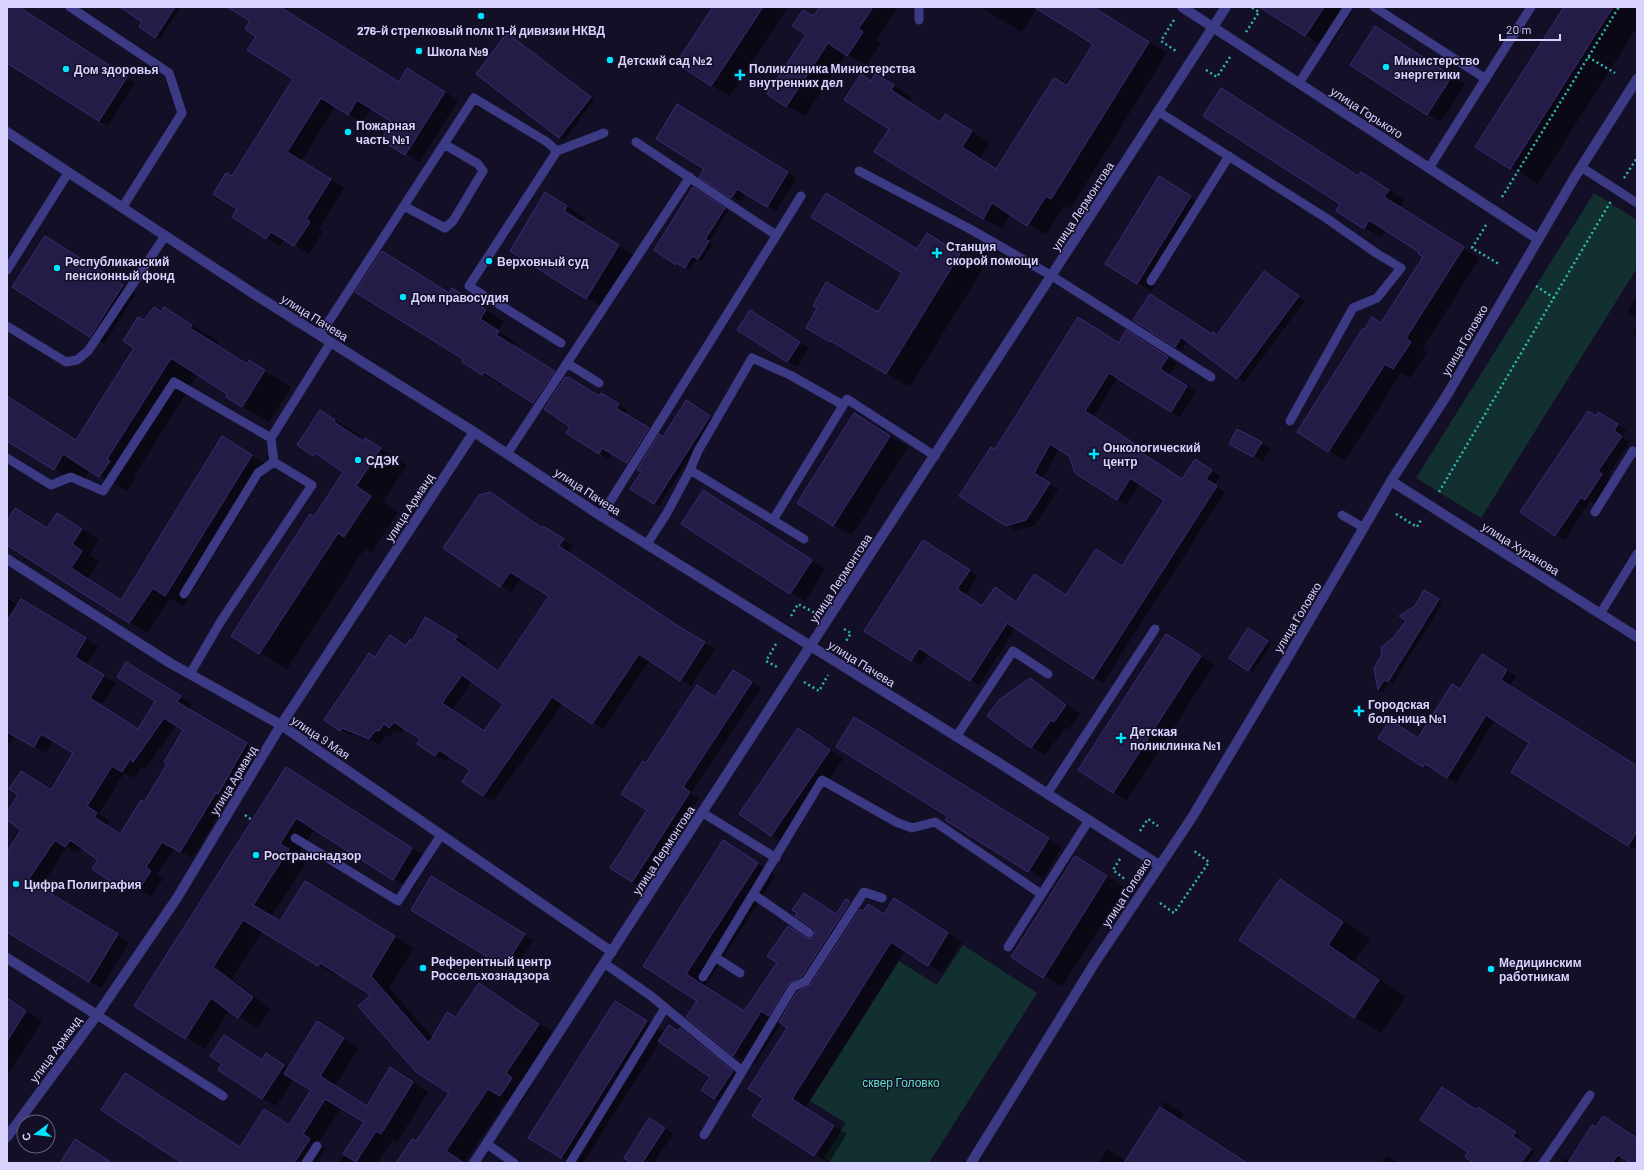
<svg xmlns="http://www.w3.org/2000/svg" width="1644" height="1170" viewBox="0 0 1644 1170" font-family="Barlow,sans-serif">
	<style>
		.green { fill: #12302f }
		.shadow { fill: #0007; fill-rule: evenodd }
		.building { fill: #241b47; stroke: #3b2d73; fill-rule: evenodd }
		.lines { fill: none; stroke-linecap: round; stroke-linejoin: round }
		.path { stroke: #2fb8b0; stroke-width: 2.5; stroke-dasharray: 2 3; stroke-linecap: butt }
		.service { stroke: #3d3a85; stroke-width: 9 }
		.minor { stroke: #3d3a85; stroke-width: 10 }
		.tertiary { stroke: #3d3a85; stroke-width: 10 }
		.poi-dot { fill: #00e5ff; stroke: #130f26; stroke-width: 1.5 }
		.labels { text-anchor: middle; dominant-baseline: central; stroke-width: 3; stroke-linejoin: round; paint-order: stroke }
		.poi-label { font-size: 12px; font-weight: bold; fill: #d9d4ff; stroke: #130f26; text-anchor: start }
		.street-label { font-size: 12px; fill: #d9d4ff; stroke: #130f26 }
		.park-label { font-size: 12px; fill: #5fe0c0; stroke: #130f26 }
	</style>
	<rect width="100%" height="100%" fill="#130f26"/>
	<path class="green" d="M1594 193 1637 220V268L1481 518 1416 478Z
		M963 945 1037 993 929 1163H832L824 1158 846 1123 810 1101 899 961 937 985Z"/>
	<path class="shadow" d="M7 7H18L135 83 108 126 7 61Z
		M122 7H181L160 39 155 37 144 22Z
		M245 7H279L400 82 422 77 458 100 420 162 382 140 393 122 371 108 362 122 335 106 301 161 344 188 319 228 323 231 309 254 285 239 280 246 266 238 238 209 233 178 294 79 257 36Z
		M714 7H788L730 96 711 85Z
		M821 7H898L876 40 881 43 866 65 846 54 805 116 787 106 807 35 814 17Z
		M980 7H1093L1167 53 1070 209 1064 206 1046 235 1011 214 1002 229 983 218 890 128 872 82 876 75 912 97 909 102 941 122 963 126 990 143 980 158 997 169 1068 87 1094 43 1037 7 1022 32Z
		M1280 7H1355L1328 49 1274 16Z
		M1565 7H1637V27L1538 184 1477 147Z
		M1375 27 1465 84 1441 122 1427 114Z
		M508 34 594 100 564 140 477 74Z
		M686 111 797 178 776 211 746 193 741 202 701 177 706 168Z
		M1359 177 1377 183 1405 200 1400 207 1480 258 1422 349 1427 352 1410 378 1401 373 1345 461 1299 432 1382 324 1425 257 1421 252 1386 229 1381 237 1365 228Z
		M1173 186 1204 205 1151 291 1137 283Z
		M698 191 728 211 709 242 713 244 702 261 697 258 689 270 682 265 681 266 655 250Z
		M563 204 585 218 582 222 637 257 605 309 512 251Z
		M45 237 136 294 104 344 91 336Z
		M951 248 983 268 910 387 830 341 879 313 918 250Z
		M1264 272 1305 301 1244 382 1187 341 1182 350 1134 320 1217 336Z
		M450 294 471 301 504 321 498 331 517 343 514 346 599 397 610 399 623 407 628 410 625 414 657 434 636 468 612 453 608 459 599 453 571 427 545 409 503 383 501 385 463 362 465 358Z
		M1637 297V319L1627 312Z
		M164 309 218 341 217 344 248 364 249 362 291 387 269 422 242 406 229 394 198 374 134 476 136 477 127 491 90 470 81 485 7 439V395L77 440 135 348 144 321 162 313Z
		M759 317 808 348 797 367 738 330Z
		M1637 326V337L1632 334Z
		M1136 337 1177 363 1169 375 1196 392 1180 417 1118 378 1093 417 1150 454 1148 457 1183 480 1204 466 1220 476 1215 485 1225 492 1103 683 1016 628 979 685 929 653 921 666 866 631 932 546 978 576 966 595 983 607 1067 596 1122 567 1166 500 1140 483 1126 505 1117 499 1070 456 1059 449 1042 479 1058 489 1035 525 1016 531 1006 525 995 450 1119 343Z
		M687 402 714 419 659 506 632 489Z
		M320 411 361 436 360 438 364 441 365 439 407 465 383 502 398 512 372 552 365 548 287 669 232 635 314 518 345 472 298 445Z
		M855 415 908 447 852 535 833 525Z
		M1608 418 1626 430 1622 437 1630 442 1607 477 1611 480 1595 504 1590 501 1565 540 1556 535Z
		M1238 430 1270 448 1263 461 1230 443Z
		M239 448 269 466 183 606 170 598 147 633 7 544V523L48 529 75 524 99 540 89 555 99 561 88 579 122 600Z
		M501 500 543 528 574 546 569 552 689 634 715 649 691 686 650 660 603 729 563 703 494 801 483 795 472 770 449 756 446 761 435 755 421 739 404 728 401 733 394 730 390 736 387 735 380 744 353 734 351 736 341 730 376 658 400 642 407 646 412 642 425 618 467 643 465 647 499 672 550 596 521 578 511 592 445 547ZM472 681 504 704 485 731 452 710Z
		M717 500 825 569 805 601 683 524Z
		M1424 591 1443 602 1393 684 1389 682 1383 692 1379 690 1375 668 1407 620Z
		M7 598 18 605 21 600 98 646 86 665 116 683 101 706 139 730 157 701 139 671 192 704 189 710 259 751 230 800 229 799 192 858 175 848 157 875 163 879 151 896 135 887 132 893 119 886 99 860 82 848 78 853 67 847 40 888 129 942 101 988 89 981 7 916V854L23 830 7 819V813L20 795 22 772 51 791 75 753 53 740 46 753 15 735 7 746ZM176 725 184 730 169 764 144 803 121 835 106 825 109 821 99 814 124 773 134 778 142 766 146 768Z
		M1253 632 1271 644 1253 672 1230 658Z
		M1166 635 1214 665 1127 800 1113 792Z
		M1491 660 1516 676 1510 686 1637 767V850L1628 845 1531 742 1495 720 1456 783 1434 769 1433 771 1424 766 1419 739 1460 690Z
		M742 676 761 688 691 793 699 798 641 887 632 882 648 810 646 764 715 698Z
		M1030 680 1044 688 1080 714 1068 730 1065 728 1045 755 1031 747Z
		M869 727 1062 847 1043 879 948 816Z
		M799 729 843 759 785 843 741 814Z
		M305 779 431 860 412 890 315 829 298 855 307 861 271 917 280 922 324 893 414 948 389 988 433 1038 457 1019 479 985 498 995 557 1035 524 1085 531 1089 519 1106 507 1100 464 1163H397L417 1143 450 1092 373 994 339 973 337 976 262 931 232 979 271 1009 257 1028 229 1010 205 1049 135 1005Z
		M723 842 776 875 705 986 744 1011 778 963 789 927 809 939 815 937 816 931 804 894 837 914 846 900 865 911 885 915 908 908 962 942 942 973 905 950 805 1108 847 1134 829 1163 753 1116 764 1098 788 1028 781 1023 753 1066 733 1055 698 1001 644 966Z
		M1094 868 1125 888 1062 987 1012 957Z
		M1280 880 1307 896 1370 939 1354 961 1406 997 1381 1033 1354 1017Z
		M441 882 533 940 513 972 412 909Z
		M7 998 42 1021 7 1076Z
		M616 1002 665 1032H678L680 1029 684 1031 737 1074 719 1100 714 1098 712 1077 660 1041 583 1163H571L561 1157Z
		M334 1032 359 1048 335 1086 367 1106 407 1078 428 1092 397 1142 393 1139 377 1163H339L365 1122 341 1108 318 1144 325 1149 316 1163H184L125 1074 240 1147 290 1126 312 1090 294 1079 276 1106 262 1098 263 1061 280 1063 289 1068Z
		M1164 1102 1184 1114 1180 1121 1246 1163H1098L1107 1149 1127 1161Z
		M1477 1111H1482L1520 1136 1517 1140 1535 1152 1527 1163H1475L1469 1152Z
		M659 1124 673 1134 654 1163H634Z
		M1637 1139V1163H1632L1622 1157 1618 1163H1561L1564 1158 1570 1161Z
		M1387 1156 1393 1159 1399 1163H1382Z"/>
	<path class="building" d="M7 7H19L127 77 99 121 7 63Z
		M120 7H175L155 38 139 27 142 22Z
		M227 7H280L399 82 407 68 445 92 405 155 381 140 392 122 357 100 348 115 321 98 287 152 331 179 306 219 310 222 294 246 271 232 266 239 232 217 237 209 213 194 226 173 232 176 293 79 247 50 256 37 245 29 250 21Z
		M713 7H763L711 86 676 63Z
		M820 7H873L858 29 863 32 847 56 828 43 786 107 767 94 806 35 792 26 803 10 813 16Z
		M1034 7H1093L1149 42 1051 199 1046 196 1027 226 992 203 983 219 874 152 889 129 844 100 861 74 871 81 875 74 894 85 891 90 940 122 945 114 972 131 962 147 996 169 1054 78 1067 86 1093 44Z
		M1259 7H1324L1305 36Z
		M1564 7H1613L1510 169 1475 147Z
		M1375 26 1452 76 1427 115 1350 65Z
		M507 33 591 97 559 138 476 74Z
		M1221 88 1358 176 1361 172 1389 190 1384 197 1464 247 1406 338 1411 342 1393 369 1385 364 1328 452 1297 432 1363 328 1365 329 1372 317 1381 323 1423 257 1418 254 1419 252 1369 220 1364 229 1336 211 1340 204 1203 116Z
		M677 104 788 172 767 207 737 189 731 198 699 177 704 169 656 139Z
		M1159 176 1191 196 1137 284 1105 264Z
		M693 187 725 208 705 239 709 241 698 259 692 256 685 268 677 263 676 265 654 250Z
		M545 192 567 206 564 211 619 245 586 299 510 251Z
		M826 193 917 249 927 233 960 254 886 374 831 341 830 342 806 328 817 308 813 306 826 282 878 312 902 273 811 217Z
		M45 236 123 285 90 337 12 287Z
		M382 251 449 293 452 288 486 310 480 319 499 331 496 335 555 371 533 403 484 372 482 375 462 362 463 359 355 292Z
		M1264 271 1299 296 1237 379 1181 337 1175 347 1133 320 1150 294 1212 334 1213 332 1217 335Z
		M154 307 161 312 164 307 192 325 190 328 247 364 249 360 265 370 242 407 226 397 227 394 171 358 107 459 110 461 99 477 63 454 54 470 7 441V396L76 440 134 348 123 341 138 317 144 320Z
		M750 310 800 342 787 362 737 330Z
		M1078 317 1119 343 1126 330 1168 357 1160 369 1187 386 1171 412 1109 373 1085 411 1141 448 1139 451 1182 479 1195 459 1212 470 1206 479 1217 486 1093 679 1007 623 970 681 919 648 911 661 864 631 923 540 970 570 957 589 982 606 995 587 1016 602 1034 574 1066 595 1096 549 1122 566 1164 500 1130 478 1117 500 1075 473 1069 456 1050 444 1034 473 1050 483 1026 520 1006 526 959 496 991 447 995 449Z
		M565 377 567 378 568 377 599 396 601 393 619 404 616 408 649 428 627 463 602 448 599 454 566 433 570 427 544 409Z
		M686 400 710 416 654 504 630 489 641 472 637 470 659 434 663 437Z
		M320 410 335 420 334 422 363 441 365 438 381 448 356 486 371 496 344 537 338 533 259 654 231 636 310 514 314 517 343 472 315 453 313 456 297 445Z
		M1588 411 1596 416 1598 412 1618 424 1614 431 1622 436 1598 471 1602 474 1585 500 1581 497 1555 536 1520 512Z
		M854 413 890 436 833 526 797 503Z
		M1237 429 1262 442 1253 457 1229 444Z
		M222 436 252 455 165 596 153 588 129 623 7 545V521L15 508 47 528 57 513 82 529 72 544 82 551 71 568 121 600Z
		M703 490 812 560 790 594 681 524Z
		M490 492 542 528 543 526 564 539 559 546 678 626 705 642 680 681 639 654 592 724 552 697 483 796 462 782 470 770 439 750 435 756 417 744 420 739 394 722 389 728 384 724 379 731 376 730 369 739 342 728 340 731 324 720 369 653 375 657 390 635 406 646 410 639 412 641 425 617 457 636 455 640 498 671 549 596 510 572 500 587 443 548 479 495ZM462 675 503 704 484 731 442 703Z
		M1424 590 1439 599 1388 682 1384 680 1378 690 1374 668 1382 655 1381 647 1393 638 1406 621 1399 616 1415 606Z
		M21 599 86 638 75 657 104 675 90 698 138 729 155 701 117 677 126 662 181 696 177 702 247 743 218 794 216 793 180 852 162 842 146 867 151 871 138 890 123 880 119 887 92 869 98 860 70 840 65 847 55 840 28 880 118 934 89 982 7 932V852L21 830 7 820V812L18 795 9 789 21 771 51 790 73 753 41 734 34 747 7 732V621ZM164 718 183 730 164 762 167 764 144 802 141 800 120 834 94 817 97 813 87 806 112 766 122 772 130 759 133 762Z
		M1248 628 1268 641 1248 671 1229 658Z
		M1166 634 1201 656 1113 793 1078 770Z
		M1482 654 1507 670 1501 680 1637 766V831L1628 846 1511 772 1529 743 1486 715 1447 778 1425 764 1423 767 1378 738 1390 720 1418 738 1452 684 1460 689Z
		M733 670 752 682 683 787 690 792 632 882 610 868 647 810 621 794 643 761 646 763 697 685 715 697Z
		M1030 678 1066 705 1054 722 1051 720 1031 748 987 716 999 700Z
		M854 717 1049 838 1028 872 945 820 947 816 836 747Z
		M798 728 830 750 771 836 739 814Z
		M286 767 412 848 393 880 296 818 280 844 289 849 253 905 280 921 305 881 395 936 371 976 429 1043 447 1012 456 1017 479 983 539 1024 506 1073 512 1078 500 1096 488 1089 446 1151 464 1163H396L412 1139 416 1141 449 1093 416 1072 358 1006 371 995 320 963 318 966 243 920 213 967 253 997 238 1018 211 998 185 1039 134 1006Z
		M723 840 758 863 686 974 744 1011 777 963 767 956 788 926 806 938 811 939 814 936 815 931 813 928 795 916 797 913 792 910 804 893 836 914 846 899 850 902 802 976 788 984 769 1016 761 1011 733 1056 686 1017 697 1001 643 966Z
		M1075 856 1107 876 1043 978 1011 957Z
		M431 876 525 934 504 967 411 910Z
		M1280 879 1343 922 1328 945 1379 980 1354 1018 1239 940Z
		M894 898 948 933 928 966 891 942 792 1099 834 1126 814 1156 752 1116 763 1098 748 1089 787 1028 779 1022 797 992 811 984 860 909 863 911 868 904 884 914Z
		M7 998 26 1011 7 1041Z
		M615 1001 647 1021 561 1158 528 1138Z
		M317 1021 344 1038 320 1076 367 1106 390 1067 413 1082 381 1134 376 1131 356 1162 343 1154 364 1122 325 1099 303 1134 310 1139 294 1163H182L101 1110 125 1073 240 1147 264 1109 289 1125 311 1090 284 1074Z
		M669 1025 678 1031 680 1028 733 1071 714 1099 701 1090 710 1077 658 1041Z
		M224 1035 262 1060 266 1053 284 1065 262 1099 218 1070 222 1064 210 1056Z
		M1442 1087 1476 1110 1478 1107 1516 1132 1513 1136 1531 1149 1521 1163H1473L1465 1157 1468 1152 1420 1120Z
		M1160 1107 1247 1163H1124Z
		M1603 1116 1637 1138V1163H1630L1618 1155 1612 1163H1568L1592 1125 1596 1127Z
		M649 1118 665 1128 642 1163H632L624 1158Z
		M75 1139 112 1163H60Z"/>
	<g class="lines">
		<path class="path" d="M1174 20 1161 41 1176 51
			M1246 32 1259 12 1251 7
			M1588 57 1615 73
			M1206 70 1217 77 1230 57
			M1624 178 1637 158
			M1502 197 1619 7
			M1486 225 1472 248 1499 264
			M1536 286 1554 298
			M1439 492 1611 201
			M1396 514 1417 527 1422 518
			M791 616 798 604 815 613
			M844 629 851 633 845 643
			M776 644 766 661 779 668
			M804 682 819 691 828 675
			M245 815 252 820
			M1140 831 1148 819 1158 826
			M1120 859 1113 870 1126 880
			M1160 903 1174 913 1209 862 1193 850"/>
		<path class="service" d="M70 7 169 73 182 113 122 208
			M1374 7 1486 79
			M919 20V7
			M1299 83 1348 7
			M1159 112 1326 218 1376 253 1401 268 1377 298 1353 308 1290 421
			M636 142 776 235
			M1581 167 1637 203
			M1429 168 1531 7
			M859 171 970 229 1052 276 1211 377
			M404 206 445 228 453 221 483 171 478 164 444 144
			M7 270 68 173
			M1151 281 1229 156
			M483 295 469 286 557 151
			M492 300 561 343
			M7 326 66 362 77 360 88 351 165 236
			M320 335 474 98 547 142 557 151 604 133
			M567 363 690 177
			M507 454 567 363 599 383
			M7 458 51 485 71 477 103 491 174 382 271 438
			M690 470 698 451 752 358 790 375 843 405
			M1595 512 1633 451 1637 453
			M1342 515 1364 528
			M601 516 801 196
			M773 520 847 399 935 456
			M647 544 667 513 690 470 804 539
			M184 594 258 473 274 462 271 438 331 342
			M1600 614 1637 554
			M190 674 221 621 312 485 274 462
			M956 737 1013 651 1048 674
			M1047 794 1155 629
			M703 813 776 858
			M295 838 398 901 441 835
			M753 894 809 933
			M1008 947 1089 820
			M715 957 740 973
			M604 963 651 996 742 1071
			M703 977 822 780 896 822 912 828 935 822 1041 894
			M97 1015 223 1096
			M704 1135 793 987 806 981 864 892 882 898
			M487 1144 514 1163
			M306 1163 317 1146
			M570 1163 665 1008
			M1543 1163 1590 1095"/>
		<path class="minor" d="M1182 7 1538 239
			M7 132 254 294 474 432 601 516 996 761 1159 865
			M1391 481 1637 637
			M7 559 170 663 281 725 612 952
			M7 958 97 1015
			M7 1137 97 1015 177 898 281 725 474 432
			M474 1163 1226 7"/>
		<path class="tertiary" d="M971 1163 1094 964 1191 819 1284 664 1391 481 1447 395 1573 180 1637 79"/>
	</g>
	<g class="poi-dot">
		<circle cx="481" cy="16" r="4"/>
		<circle cx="419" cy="51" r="4"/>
		<circle cx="610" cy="60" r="4"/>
		<circle cx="1386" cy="67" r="4"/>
		<circle cx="66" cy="69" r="4"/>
		<path d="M738 69h4v4h4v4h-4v4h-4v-4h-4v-4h4z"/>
		<circle cx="348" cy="132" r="4"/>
		<path d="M935 247h4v4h4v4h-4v4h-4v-4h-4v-4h4z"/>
		<circle cx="489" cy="261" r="4"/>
		<circle cx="57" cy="268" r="4"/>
		<circle cx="403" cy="297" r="4"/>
		<path d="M1092 448h4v4h4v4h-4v4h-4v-4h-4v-4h4z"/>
		<circle cx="358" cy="460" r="4"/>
		<path d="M1357 705h4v4h4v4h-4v4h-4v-4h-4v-4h4z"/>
		<path d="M1119 732h4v4h4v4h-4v4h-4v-4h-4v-4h4z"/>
		<circle cx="256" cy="855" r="4"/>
		<circle cx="16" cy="884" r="4"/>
		<circle cx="423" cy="968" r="4"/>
		<circle cx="1491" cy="969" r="4"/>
	</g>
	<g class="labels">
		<g class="poi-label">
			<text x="481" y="30" text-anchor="middle">276-й стрелковый полк 11-й дивизии НКВД</text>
			<text x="427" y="51">Школа №9</text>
			<text x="618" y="60">Детский сад №2</text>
			<text x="1394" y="60">Министерство<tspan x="1394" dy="14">энергетики</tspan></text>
			<text x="749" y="68">Поликлиника Министерства<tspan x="749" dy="14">внутренних дел</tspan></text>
			<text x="74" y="69">Дом здоровья</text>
			<text x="356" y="125">Пожарная<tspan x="356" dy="14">часть №1</tspan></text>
			<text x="946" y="246">Станция<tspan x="946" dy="14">скорой помощи</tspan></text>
			<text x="65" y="261">Республиканский<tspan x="65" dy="14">пенсионный фонд</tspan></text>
			<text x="497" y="261">Верховный суд</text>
			<text x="411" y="297">Дом правосудия</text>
			<text x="1103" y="447">Онкологический<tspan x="1103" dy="14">центр</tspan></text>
			<text x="366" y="460">СДЭК</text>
			<text x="1368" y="704">Городская<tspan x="1368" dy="14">больница №1</tspan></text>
			<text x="1130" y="731">Детская<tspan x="1130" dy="14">поликлинка №1</tspan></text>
			<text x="264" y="855">Ространснадзор</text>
			<text x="24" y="884">Цифра Полиграфия</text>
			<text x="431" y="961">Референтный центр<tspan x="431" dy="14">Россельхознадзора</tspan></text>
			<text x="1499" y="962">Медицинским<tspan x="1499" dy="14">работникам</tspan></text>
		</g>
		<g class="street-label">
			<text transform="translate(1367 112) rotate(33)">улица Горького</text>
			<text transform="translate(1082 206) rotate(-57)">улица Лермонтова</text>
			<text transform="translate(315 317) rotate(32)">улица Пачева</text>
			<text transform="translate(1464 340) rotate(-60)">улица Головко</text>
			<text transform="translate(588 491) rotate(33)">улица Пачева</text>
			<text transform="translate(409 507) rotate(-57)">улица Арманд</text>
			<text transform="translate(1521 548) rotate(32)">улица Хуранова</text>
			<text transform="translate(840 578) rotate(-57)">улица Лермонтова</text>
			<text transform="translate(1297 617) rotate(-59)">улица Головко</text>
			<text transform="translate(862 663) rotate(32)">улица Пачева</text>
			<text transform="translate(321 737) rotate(34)">улица 9 Мая</text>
			<text transform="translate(233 780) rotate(-59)">улица Арманд</text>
			<text transform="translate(663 850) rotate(-57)">улица Лермонтова</text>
			<text transform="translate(1126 892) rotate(-57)">улица Головко</text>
			<text transform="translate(55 1049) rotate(-54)">улица Арманд</text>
		</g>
		<g class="park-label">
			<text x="901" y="1082">сквер Головко</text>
		</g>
	</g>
	<rect width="1644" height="1170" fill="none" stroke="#d9d4ff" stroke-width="16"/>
	<g transform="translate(36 1134) rotate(255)"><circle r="19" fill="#130f26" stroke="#625e7d"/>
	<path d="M0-3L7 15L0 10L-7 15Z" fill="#00e5ff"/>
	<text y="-6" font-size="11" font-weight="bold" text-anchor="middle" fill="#d9d4ff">С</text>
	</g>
	<path d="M1500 34v6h60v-6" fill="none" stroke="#d9d4ff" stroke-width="2"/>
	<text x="1506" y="34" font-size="12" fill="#d9d4ff" stroke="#130f26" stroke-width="3" paint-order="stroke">20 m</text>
</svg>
